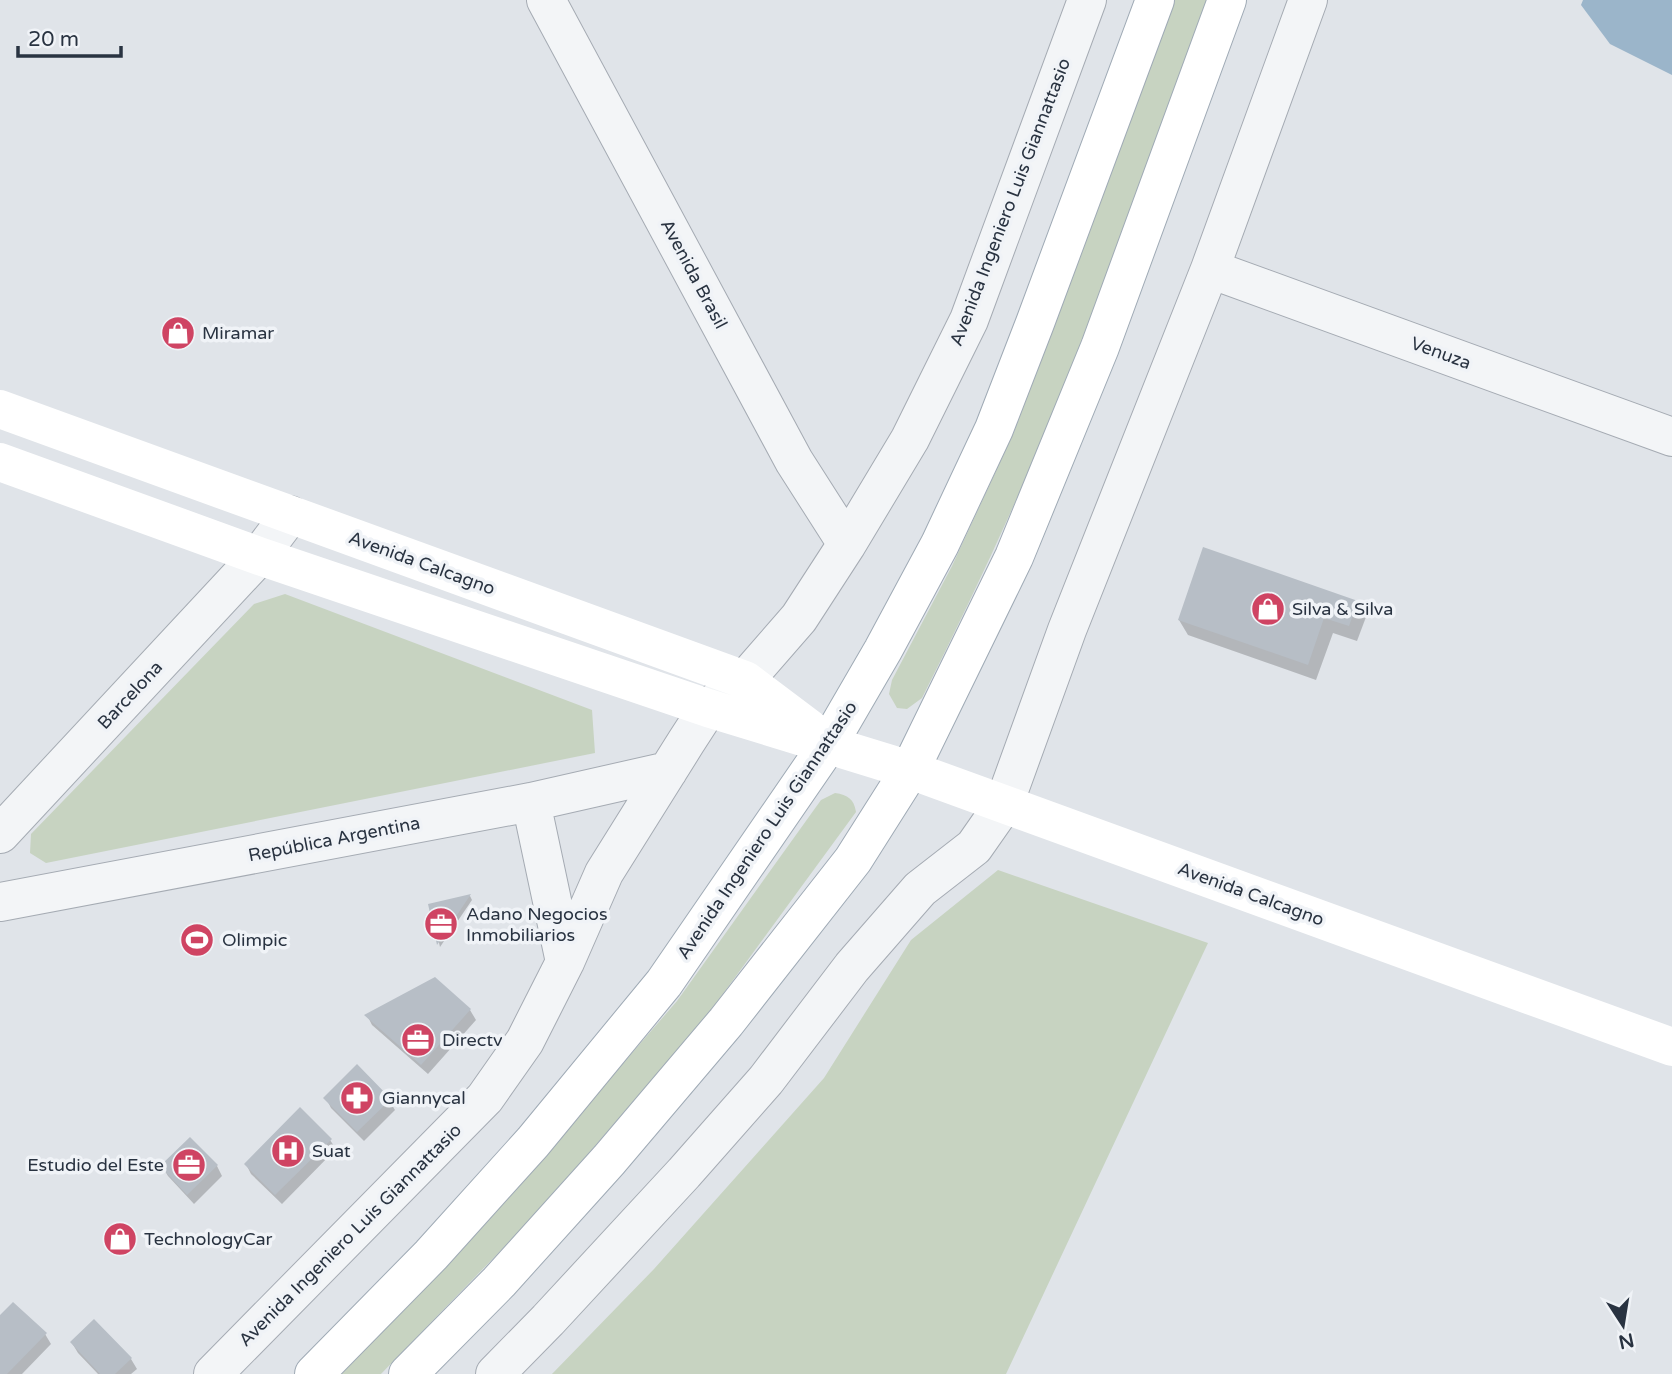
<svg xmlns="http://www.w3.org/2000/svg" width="1672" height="1374" viewBox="0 0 1672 1374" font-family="'Varela Round',sans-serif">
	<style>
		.green { fill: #c7d3c1 }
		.water { fill: #9bb5ca }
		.shadow { fill: #0003 }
		.building { fill: #b7bec6 }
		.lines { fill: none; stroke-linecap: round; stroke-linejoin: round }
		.street-casing { stroke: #a5abb3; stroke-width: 40 }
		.primary-casing { stroke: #9faab5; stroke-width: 40 }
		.street { stroke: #f3f5f7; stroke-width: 38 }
		.secondary { stroke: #fff; stroke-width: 38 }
		.primary { stroke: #fff; stroke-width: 38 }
		.labels { text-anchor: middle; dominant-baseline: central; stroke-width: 7; stroke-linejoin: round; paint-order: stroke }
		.street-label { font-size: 18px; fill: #293341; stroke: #f0f3f7 }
		.poi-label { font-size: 18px; fill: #293341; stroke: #f0f3f7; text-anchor: start }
	</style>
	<rect width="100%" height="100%" fill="#e0e4e9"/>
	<path class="green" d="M1171 0H1207C1165 115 1126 231 1081 345 1034 465 980 583 922 698L907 709 897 708 889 694 892 680 952 566 1014 432Z
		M285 594 592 710 595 753 46 863 30 853 31 834 254 604Z
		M835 793C848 795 854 799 856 812L709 1013 541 1209 381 1374H336L517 1186 677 1001 821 800Z
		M998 870 1208 943 1006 1374H552L654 1269 824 1078 911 940Z"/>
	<path class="water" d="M1583 0H1672V75L1610 44 1581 5Z"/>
	<path class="shadow" d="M1357 602 1366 617 1357 641 1333 633 1316 680 1188 635 1179 620Z
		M470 896 472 900 440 947 430 905Z
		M470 1010 476 1020 428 1074 372 1025 367 1015Z
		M326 1098 389 1100 395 1110 364 1141 331 1108Z
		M330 1140 336 1149 282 1204 251 1174 246 1164Z
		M162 1166H217L222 1176 194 1204 168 1176Z
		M0 1318 45 1334 51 1344 22 1374H0Z
		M72 1343 131 1359 137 1369 131 1374H98L78 1353Z"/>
	<path class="building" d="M1203 547 1358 601 1349 626 1324 618 1308 665 1178 620Z
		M471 894 437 945 428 904Z
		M435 977 471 1009 421 1065 364 1015Z
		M357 1064 391 1099 357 1132 323 1098Z
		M300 1107 332 1139 275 1195 244 1164Z
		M190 1137 218 1165 187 1195 160 1166Z
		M13 1302 47 1333 7 1374H0V1315Z
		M94 1319 132 1358 115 1374H100L70 1342Z"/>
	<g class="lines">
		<g class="street-casing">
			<path id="street" d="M546 0 794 461 847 544
				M1210 269 1672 437
				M531 802 565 962
				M0 834 259 556 290 515
				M0 902 531 802 668 771
				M213 1374 485 1098 525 1041 565 962 604 873 686 742 708 708 745 680 799 618 847 544 910 439 969 320 1087 0
				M495 1374 548 1320 684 1173 766 1080 852 967 920 889 974 847 1004 804 1067 630 1210 269 1308 0"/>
		</g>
		<g class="primary-casing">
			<path id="primary" d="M314 1374 431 1255 533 1142 664 983 829 743 883 650 940 544 994 429 1035 323 1155 0
				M408 1374 499 1282 609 1160 726 1022 853 860 910 770 1014 557 1100 347 1227 0"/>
		</g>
		<use href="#street" class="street"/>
		<path class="secondary" d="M0 409 745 680 810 729
			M0 462 259 556 708 708 910 770 1672 1047"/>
		<use href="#primary" class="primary"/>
	</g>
	<defs>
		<g id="shop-disc" transform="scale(1.75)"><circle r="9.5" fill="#cf4463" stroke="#f0f3f7"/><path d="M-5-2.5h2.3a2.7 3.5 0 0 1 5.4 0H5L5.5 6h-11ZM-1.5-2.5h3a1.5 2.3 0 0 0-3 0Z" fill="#fff"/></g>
		<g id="office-disc" transform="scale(1.75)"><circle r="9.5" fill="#cf4463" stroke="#f0f3f7"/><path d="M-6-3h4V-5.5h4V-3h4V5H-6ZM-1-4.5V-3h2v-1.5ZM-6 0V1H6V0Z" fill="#fff"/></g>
		<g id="stadium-disc" transform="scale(1.75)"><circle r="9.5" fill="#cf4463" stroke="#f0f3f7"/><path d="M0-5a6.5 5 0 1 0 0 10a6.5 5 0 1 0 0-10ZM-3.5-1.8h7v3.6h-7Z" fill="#fff"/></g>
		<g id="pharmacy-disc" transform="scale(1.75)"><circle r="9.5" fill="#cf4463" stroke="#f0f3f7"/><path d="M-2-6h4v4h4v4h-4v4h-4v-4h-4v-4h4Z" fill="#fff"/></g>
		<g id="hospital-disc" transform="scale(1.75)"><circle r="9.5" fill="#cf4463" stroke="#f0f3f7"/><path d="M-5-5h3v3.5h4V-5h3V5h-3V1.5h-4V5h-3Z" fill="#fff"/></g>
	</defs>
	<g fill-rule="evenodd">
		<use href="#shop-disc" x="178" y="333"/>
		<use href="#shop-disc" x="1268" y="609"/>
		<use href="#office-disc" x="441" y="924"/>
		<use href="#stadium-disc" x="197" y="940"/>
		<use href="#office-disc" x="418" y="1040"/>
		<use href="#pharmacy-disc" x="357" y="1098"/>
		<use href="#hospital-disc" x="288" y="1151"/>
		<use href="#office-disc" x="189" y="1165"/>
		<use href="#shop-disc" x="120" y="1239"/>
	</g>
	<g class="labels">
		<g class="street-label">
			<text transform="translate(1010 202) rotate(-69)">Avenida Ingeniero Luis Giannattasio</text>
			<text transform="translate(694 274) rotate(62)">Avenida Brasil</text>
			<text transform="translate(1441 353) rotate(20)">Venuza</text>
			<text transform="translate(422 563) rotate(20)">Avenida Calcagno</text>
			<text transform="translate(130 695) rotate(-47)">Barcelona</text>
			<text transform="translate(767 830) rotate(-56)">Avenida Ingeniero Luis Giannattasio</text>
			<text transform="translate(334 839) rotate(-11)">República Argentina</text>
			<text transform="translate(1251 894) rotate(20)">Avenida Calcagno</text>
			<text transform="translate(350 1235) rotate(-45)">Avenida Ingeniero Luis Giannattasio</text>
		</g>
		<g class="poi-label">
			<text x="202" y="333">Miramar</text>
			<text x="1292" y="609">Silva &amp; Silva</text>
			<text x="466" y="914">Adano Negocios<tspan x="466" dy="21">Inmobiliarios</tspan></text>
			<text x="222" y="940">Olimpic</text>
			<text x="442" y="1040">Directv</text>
			<text x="382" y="1098">Giannycal</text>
			<text x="312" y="1151">Suat</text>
			<text x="164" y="1165" text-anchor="end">Estudio del Este</text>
			<text x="144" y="1239">TechnologyCar</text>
		</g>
	</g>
	<g transform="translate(1623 1325) rotate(168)" stroke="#f0f3f7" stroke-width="5" paint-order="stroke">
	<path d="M0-5L12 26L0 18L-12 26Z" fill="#293341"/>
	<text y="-10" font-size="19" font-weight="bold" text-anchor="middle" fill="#293341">N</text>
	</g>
	<path d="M18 46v10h103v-10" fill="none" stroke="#293341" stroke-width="3.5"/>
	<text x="28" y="46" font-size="21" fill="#293341" stroke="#f0f3f7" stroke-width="5" paint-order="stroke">20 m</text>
</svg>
